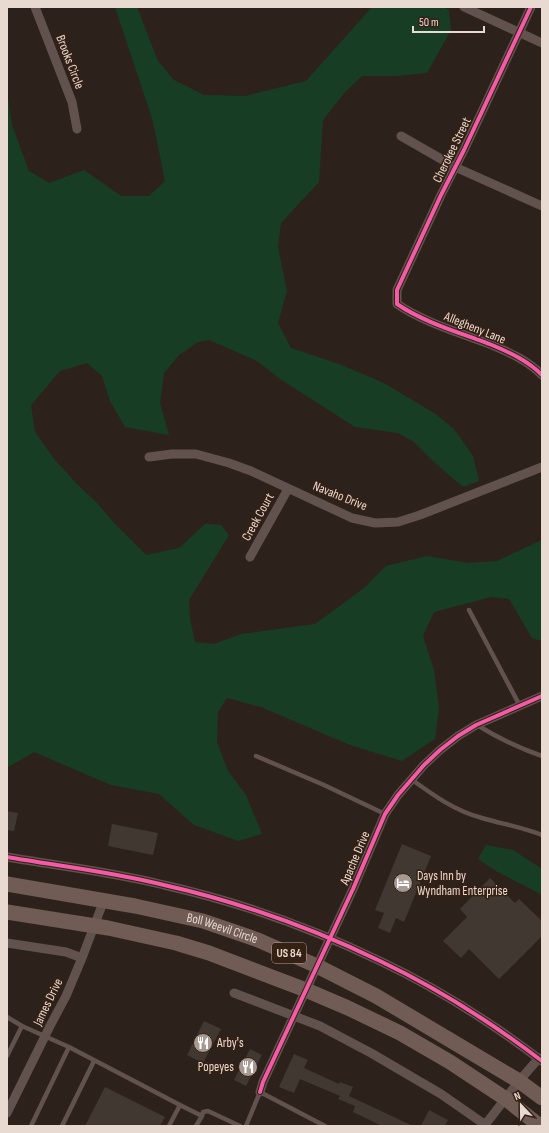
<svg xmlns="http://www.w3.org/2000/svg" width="549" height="1133" viewBox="0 0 549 1133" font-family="'Sofia Sans Condensed',sans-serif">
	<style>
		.green { fill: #183d25 }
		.building { fill: #413831 }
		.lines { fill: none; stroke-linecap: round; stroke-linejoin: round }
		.service { stroke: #61524d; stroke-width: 4.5 }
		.minor { stroke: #61524d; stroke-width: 9 }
		.trunk { stroke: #705c54; stroke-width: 15 }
		.cycleway-casing { stroke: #352013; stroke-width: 6 }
		.cycleway { stroke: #f35aa7; stroke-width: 4 }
		.labels { text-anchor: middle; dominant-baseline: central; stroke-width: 3; stroke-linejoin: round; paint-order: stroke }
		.shield { fill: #352013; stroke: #b2a298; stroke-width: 1 }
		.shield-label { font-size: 12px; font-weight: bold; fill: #e8d9d1 }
		.street-label { font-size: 13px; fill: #e8d9d1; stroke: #352013 }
		.poi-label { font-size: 13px; fill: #e8d9d1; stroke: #352013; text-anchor: start }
	</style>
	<rect width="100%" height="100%" fill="#2d221b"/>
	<path class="green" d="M115 7H137L158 61 174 80 204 95 245 96 306 81 372 7H443L449 10 451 30 427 73 396 76H362L345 92 323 120 319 182 281 223 278 247 287 291 278 323 291 348 339 364 384 383 434 413 454 429 473 456 479 481 463 487 435 463 414 442 398 433 355 427 280 379 257 361 209 340 198 342 178 356 164 373 160 403 169 435 125 427 110 401 102 376 87 363 60 371 31 405 35 432 54 459 77 484 97 503 115 524 146 555 179 548 205 524 221 525 229 535 189 600 190 619 195 642 214 644 241 634 315 624 364 588 386 566 427 556 468 563 497 561 542 540V641L532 638 509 599 491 597 434 612 423 636 434 670 439 708 435 739 402 761 350 745 261 707 227 698 218 712 217 742 228 771 246 795 262 834 238 841 194 825 159 794 111 785 34 752 7 768V91L12 125 29 171 49 183 84 170 121 196H149L165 181 158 146 152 118Z
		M486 845 513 850 542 869V895L496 871 478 859Z"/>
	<path class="building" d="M7 811 18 813 14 831 7 830Z
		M112 824 158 833 153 855 108 846Z
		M402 844 431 856 404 922 396 918 390 933 378 928 384 913 375 910Z
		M490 878 515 903 519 899 542 921V936L499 979 469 949 461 958 443 941 467 917 460 909Z
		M204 1021 221 1029 203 1063 187 1055Z
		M250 1049 262 1055 246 1086 234 1080Z
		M294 1054 308 1060 304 1068 339 1084 340 1082 353 1087 349 1096 413 1126H382L353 1112 355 1106 338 1099 340 1096 300 1079 294 1093 279 1087Z
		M105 1087 165 1117 160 1126H85Z
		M429 1110 448 1120 445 1126H421Z"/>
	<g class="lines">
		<path class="service" d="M469 610 520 706
			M477 725C498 738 519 748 542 756
			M256 756 324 785 385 814
			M411 779C433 795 455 811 482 818 502 824 522 827 542 835
			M7 1017 22 1026
			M69 1047 180 1105 169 1126
			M7 1056 22 1026 69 1047 31 1126
			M180 1105 202 1116 196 1126
			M202 1116 203 1112 208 1111 240 1126
			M62 1126 94 1061
			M246 1126 260 1092 325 1126"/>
		<path class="minor" d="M35 7 72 102 77 129
			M464 7 542 43
			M531 7 464 150 441 195 397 290V304C425 323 461 333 492 345 511 353 528 361 542 375
			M401 136 455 167 542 206
			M149 457 172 454H196L229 463 251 471 352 518 375 523 398 522 420 515 542 467
			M250 557 288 489
			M7 857C59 866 113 872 164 885 239 902 312 928 380 961 437 988 492 1023 542 1061
			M7 943 66 952 82 958
			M234 993 320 1026 371 1053 441 1094 487 1126
			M260 1092 263 1082 353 889 385 814 398 795 424 765 440 750 458 736 476 725 542 696
			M7 1113 50 1026 66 996 82 958 104 900
			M485 1125 519 1081 539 1058"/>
		<g class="trunk">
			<path id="s1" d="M7 884 135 906 203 921 258 940 317 966 376 996 519 1081 542 1098"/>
			<path d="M7 912 108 928 176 943 209 953 306 990 348 1008 400 1033 450 1062 506 1099 540 1126"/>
		</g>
		<g class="cycleway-casing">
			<path id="cycleway" d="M531 7 464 150 441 195 397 290V304C425 323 461 333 492 345 511 353 528 361 542 375
				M7 857C59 866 113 872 164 885 239 902 312 928 380 961 437 988 492 1023 542 1061
				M260 1092 263 1082 353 889 385 814 398 795 424 765 440 750 458 736 476 725 542 696"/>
		</g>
		<use href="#cycleway" class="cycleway"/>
	</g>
	<defs>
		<g id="hotel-disc" transform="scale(1)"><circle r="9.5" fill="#a79991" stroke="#352013"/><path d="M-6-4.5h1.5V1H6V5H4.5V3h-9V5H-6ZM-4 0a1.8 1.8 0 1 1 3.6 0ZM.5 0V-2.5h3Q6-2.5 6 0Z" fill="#fff"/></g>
		<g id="restaurant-disc" transform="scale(1)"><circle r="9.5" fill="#a79991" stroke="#352013"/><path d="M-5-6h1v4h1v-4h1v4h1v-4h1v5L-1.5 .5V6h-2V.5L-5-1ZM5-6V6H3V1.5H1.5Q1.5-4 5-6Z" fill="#fff"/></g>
	</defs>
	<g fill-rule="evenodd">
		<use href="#hotel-disc" x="403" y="883"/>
		<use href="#restaurant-disc" x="203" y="1043"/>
		<use href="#restaurant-disc" x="248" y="1067"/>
	</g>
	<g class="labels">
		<rect class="shield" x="272" y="943" width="34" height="20" rx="3"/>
		<g class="shield-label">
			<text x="289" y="953">US 84</text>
		</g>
		<g class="street-label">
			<text transform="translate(70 62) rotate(69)">Brooks Circle</text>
			<text transform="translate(452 150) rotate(-64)">Cherokee Street</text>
			<text transform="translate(475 328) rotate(22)">Allegheny Lane</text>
			<text transform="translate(340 496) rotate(22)">Navaho Drive</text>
			<text transform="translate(258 517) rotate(-61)">Creek Court</text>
			<text transform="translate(355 858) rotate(-67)">Apache Drive</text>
			<text stroke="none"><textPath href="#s1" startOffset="220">Boll Weevil Circle</textPath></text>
			<text transform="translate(48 1002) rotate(-64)">James Drive</text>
		</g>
		<g class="poi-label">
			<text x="417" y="876">Days Inn by<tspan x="417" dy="15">Wyndham Enterprise</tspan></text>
			<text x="217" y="1043">Arby's</text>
			<text x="234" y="1067" text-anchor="end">Popeyes</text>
		</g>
	</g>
	<rect width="549" height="1133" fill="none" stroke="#e8d9d1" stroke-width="16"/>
	<g transform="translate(521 1105) rotate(338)" stroke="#352013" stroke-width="3" paint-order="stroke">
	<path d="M0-3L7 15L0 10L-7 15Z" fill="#e8d9d1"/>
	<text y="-6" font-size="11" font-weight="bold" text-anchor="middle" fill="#e8d9d1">N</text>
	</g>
	<path d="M413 26v6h71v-6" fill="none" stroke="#e8d9d1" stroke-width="2"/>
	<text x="419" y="26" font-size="12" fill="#e8d9d1" stroke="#352013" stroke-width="3" paint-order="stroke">50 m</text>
</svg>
